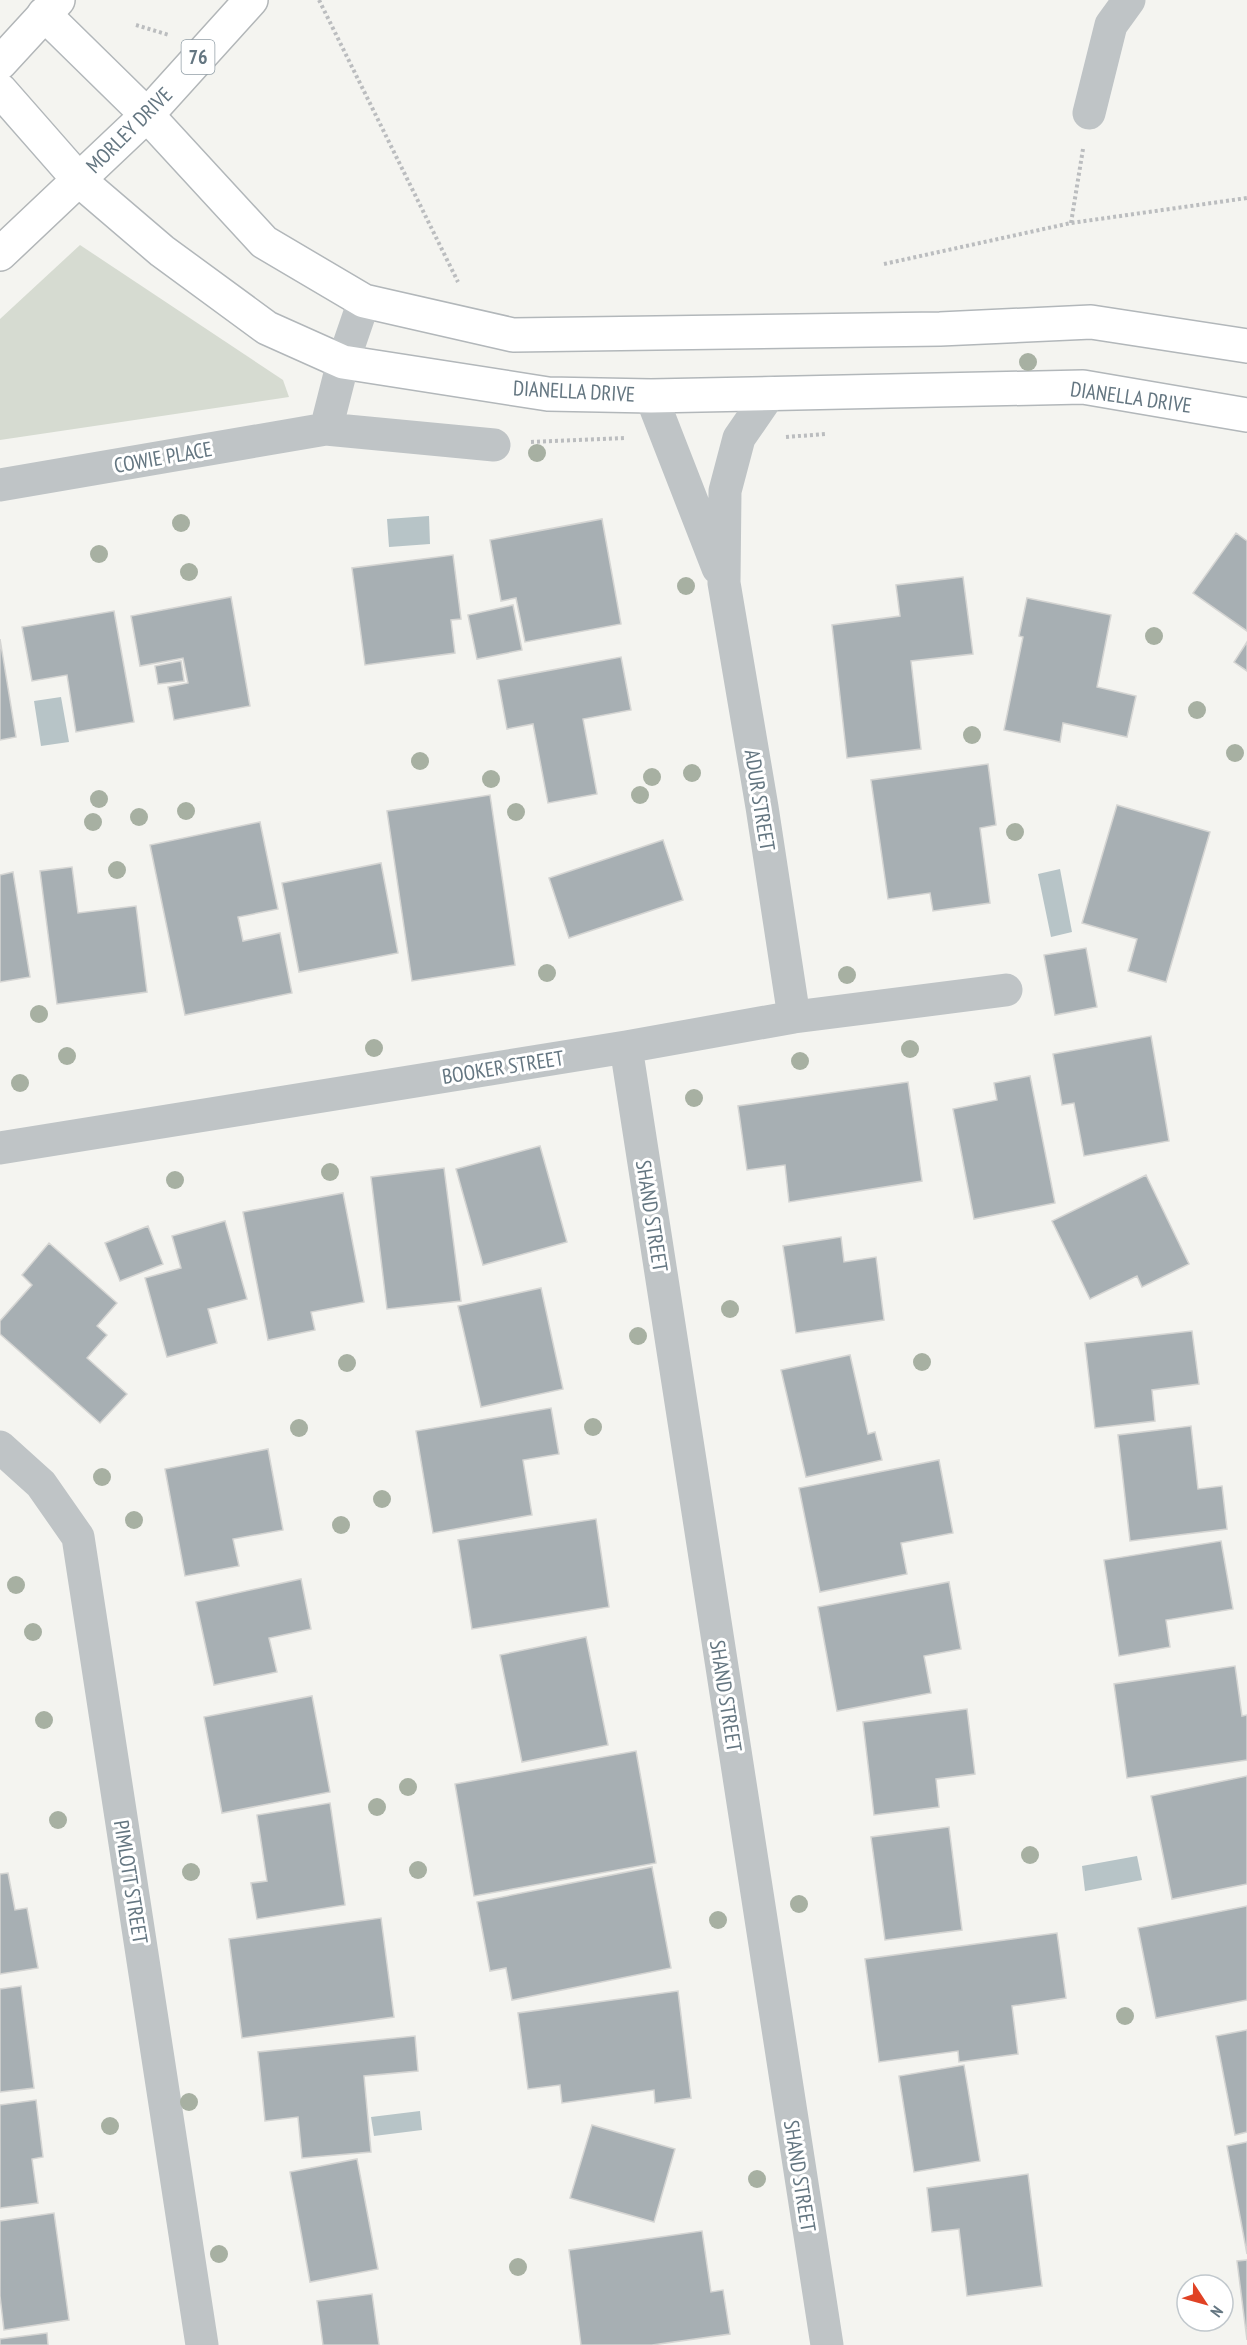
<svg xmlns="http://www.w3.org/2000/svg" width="1247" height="2345" viewBox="0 0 1247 2345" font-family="'PT Sans Narrow',sans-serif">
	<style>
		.green { fill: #d6dbd1 }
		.water { fill: #b7c4c7 }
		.building { fill: #a7afb3; stroke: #d5d5d3; stroke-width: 1.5 }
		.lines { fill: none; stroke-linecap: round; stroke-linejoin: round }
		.primary-casing { stroke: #b2b7ba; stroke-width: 36 }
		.highway-casing { stroke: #b2b6b8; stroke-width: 36 }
		.path { stroke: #bbbdbf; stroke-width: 4; stroke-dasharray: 3 3; stroke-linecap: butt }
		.street { stroke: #bfc4c6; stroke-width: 33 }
		.primary { stroke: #fff; stroke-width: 33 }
		.highway { stroke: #fff; stroke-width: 33 }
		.tree { fill: #a7b0a2 }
		.labels { text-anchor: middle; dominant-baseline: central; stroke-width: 6; stroke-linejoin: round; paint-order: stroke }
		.shield { fill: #fff; stroke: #929fa7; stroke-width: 1.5 }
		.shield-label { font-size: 20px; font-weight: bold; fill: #647681 }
		.street-label { font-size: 21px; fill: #647681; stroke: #fff }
	</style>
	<rect width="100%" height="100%" fill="#f4f4f0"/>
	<path class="green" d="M80 245 283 380 289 397 0 440V319Z"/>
	<path class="water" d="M429 516 430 544 389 547 387 519Z
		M61 697 69 742 41 746 34 701Z
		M1060 869 1072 932 1051 937 1038 874Z
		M1137 1856 1142 1880 1085 1891 1082 1866Z
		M420 2111 422 2130 374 2136 371 2117Z"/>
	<path class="building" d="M602 519 621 624 525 642 516 598 501 601 490 540Z
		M1236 533 1247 541V631L1193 593Z
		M453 555 461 619 451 620 455 653 365 665 352 568Z
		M963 577 973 654 911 661 921 749 847 758 832 625 900 616 896 585Z
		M231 597 250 706 174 720 168 687 188 683 183 658 140 666 131 616Z
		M1027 598 1111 615 1097 687 1136 696 1127 737 1063 723 1060 742 1004 730 1023 637 1019 636Z
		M513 605 522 650 477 659 468 615Z
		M114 611 134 722 76 732 67 675 32 681 22 627Z
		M0 639 16 737 0 740Z
		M1247 642V671L1234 662Z
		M621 657 631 710 583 719 597 794 548 803 533 724 507 729 498 680Z
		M181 661 184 681 158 684 155 666Z
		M988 764 996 825 980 828 990 903 933 911 930 893 888 899 871 780Z
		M490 795 515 965 412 981 387 811Z
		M1117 805 1210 832 1166 982 1128 971 1137 939 1082 923Z
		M260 822 278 909 238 917 243 941 280 933 292 993 185 1015 150 845Z
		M663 840 683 900 569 938 549 878Z
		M381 863 398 953 299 972 282 883Z
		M72 867 78 913 136 906 147 992 57 1004 40 871Z
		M13 872 30 977 0 982V875Z
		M1086 948 1097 1007 1055 1015 1044 955Z
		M1151 1036 1169 1141 1084 1156 1074 1103 1062 1105 1053 1054Z
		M1030 1076 1055 1203 974 1219 953 1109 997 1100 994 1083Z
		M908 1082 922 1181 789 1202 785 1165 747 1170 738 1106Z
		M540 1146 567 1242 483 1265 456 1169Z
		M444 1168 461 1301 387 1309 371 1177Z
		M1146 1175 1189 1264 1142 1287 1137 1276 1090 1299 1052 1221Z
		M343 1193 364 1302 311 1312 315 1330 268 1340 243 1212Z
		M225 1221 247 1299 208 1309 217 1343 167 1357 145 1278 181 1268 172 1236Z
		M148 1226 163 1264 120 1281 105 1243Z
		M841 1237 844 1262 876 1257 884 1320 796 1333 783 1246Z
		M49 1243 117 1303 97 1326 107 1335 87 1358 127 1394 100 1423 0 1334V1321L32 1285 22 1275Z
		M541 1288 563 1389 481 1407 458 1306Z
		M1192 1331 1199 1384 1152 1390 1155 1421 1095 1428 1085 1343Z
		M850 1355 868 1434 875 1432 882 1460 806 1477 781 1370Z
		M551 1408 559 1454 523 1460 532 1515 433 1533 416 1431Z
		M1191 1426 1198 1489 1222 1486 1227 1529 1130 1541 1118 1435Z
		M268 1449 283 1530 233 1539 239 1566 185 1576 165 1469Z
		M939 1460 953 1533 901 1543 907 1574 820 1592 799 1488Z
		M596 1519 609 1607 472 1629 458 1540Z
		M1221 1541 1233 1609 1166 1620 1170 1647 1119 1656 1104 1560Z
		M301 1579 311 1629 269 1638 277 1672 214 1685 196 1602Z
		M949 1582 961 1649 924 1656 931 1693 837 1711 818 1607Z
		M586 1637 608 1745 522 1762 500 1655Z
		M1235 1666 1242 1716 1247 1715V1760L1127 1778 1114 1684Z
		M312 1696 330 1792 222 1813 204 1717Z
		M967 1709 975 1774 936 1779 939 1807 874 1815 863 1722Z
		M636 1751 656 1863 474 1896 455 1784Z
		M1247 1776V1884L1172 1899 1151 1796Z
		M330 1803 345 1905 257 1919 251 1883 267 1881 257 1815Z
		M949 1827 962 1930 885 1940 871 1837Z
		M652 1867 671 1968 512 2000 506 1968 490 1971 477 1902Z
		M8 1873 15 1910 27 1908 38 1968 0 1974V1874Z
		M1247 1906V2000L1156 2018 1138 1928Z
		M381 1918 394 2017 242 2038 229 1939Z
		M1057 1933 1066 1998 1012 2006 1018 2054 959 2062 958 2051 879 2062 865 1959Z
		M21 1986 34 2088 0 2092V1989Z
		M678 1991 691 2098 655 2103 654 2090 562 2103 560 2085 528 2089 518 2013Z
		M1247 2030V2132L1235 2135 1216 2036Z
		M415 2036 418 2071 364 2076 371 2152 302 2158 298 2117 265 2121 258 2052Z
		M964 2065 980 2161 914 2172 899 2076Z
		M36 2100 43 2157 32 2159 38 2203 0 2208V2105Z
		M592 2125 675 2149 654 2222 570 2198Z
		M1247 2142V2254L1227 2146Z
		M357 2159 378 2269 310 2282 290 2172Z
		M1028 2174 1042 2286 967 2296 959 2229 932 2232 927 2188Z
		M54 2213 69 2320 4 2330 0 2296V2221Z
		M702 2231 711 2292 723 2290 730 2334 652 2345H581L569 2250Z
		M1247 2260V2340L1237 2261Z
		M372 2294 379 2345H323L317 2301Z
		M47 2333 48 2345H0V2339Z"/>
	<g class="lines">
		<g class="primary-casing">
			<path id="primary" d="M44 14 147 115 264 242 364 301 513 335 940 329 1091 322 1247 346
				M0 90 79 180 162 251 267 328 343 362 548 394 651 396 1083 387 1247 415"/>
		</g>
		<g class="highway-casing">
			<path id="highway" d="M0 63 58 0
				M0 254 147 115 251 0"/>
		</g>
		<path class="path" d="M319 0 458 282
			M136 25 169 35
			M1071 223 1083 149
			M884 264 1071 223 1247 198
			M786 437 826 434
			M531 442 625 438"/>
		<path class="street" d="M1089 113 1111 25 1129 0
			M770 393 739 438 725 491 724 583 762 807 794 1017
			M651 396 718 568
			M326 429 494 445
			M0 485 326 429 343 362 364 301
			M626 1047 827 2345
			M0 1148 626 1047 794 1017 1006 990
			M0 1447 41 1484 78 1537 202 2345"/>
		<use href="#primary" class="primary"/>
		<use href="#highway" class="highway"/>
	</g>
	<g class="tree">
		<circle cx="1028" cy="362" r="9"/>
		<circle cx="537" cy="453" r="9"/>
		<circle cx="181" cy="523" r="9"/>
		<circle cx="99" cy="554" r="9"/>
		<circle cx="189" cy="572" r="9"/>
		<circle cx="686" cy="586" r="9"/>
		<circle cx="1154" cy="636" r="9"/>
		<circle cx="1197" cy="710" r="9"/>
		<circle cx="972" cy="735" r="9"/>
		<circle cx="1235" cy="753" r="9"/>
		<circle cx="420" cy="761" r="9"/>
		<circle cx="692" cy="773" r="9"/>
		<circle cx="652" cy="777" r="9"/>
		<circle cx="491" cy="779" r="9"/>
		<circle cx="640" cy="795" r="9"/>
		<circle cx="99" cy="799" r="9"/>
		<circle cx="186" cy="811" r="9"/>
		<circle cx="516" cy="812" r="9"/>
		<circle cx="139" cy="817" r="9"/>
		<circle cx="93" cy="822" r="9"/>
		<circle cx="1015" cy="832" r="9"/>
		<circle cx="117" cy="870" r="9"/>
		<circle cx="547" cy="973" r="9"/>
		<circle cx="847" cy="975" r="9"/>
		<circle cx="39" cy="1014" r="9"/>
		<circle cx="374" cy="1048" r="9"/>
		<circle cx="910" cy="1049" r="9"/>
		<circle cx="67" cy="1056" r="9"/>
		<circle cx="800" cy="1061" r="9"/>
		<circle cx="20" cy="1083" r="9"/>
		<circle cx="694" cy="1098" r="9"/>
		<circle cx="330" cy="1172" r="9"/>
		<circle cx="175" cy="1180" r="9"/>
		<circle cx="730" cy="1309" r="9"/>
		<circle cx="638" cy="1336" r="9"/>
		<circle cx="922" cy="1362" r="9"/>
		<circle cx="347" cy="1363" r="9"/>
		<circle cx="593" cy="1427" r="9"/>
		<circle cx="299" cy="1428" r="9"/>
		<circle cx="102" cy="1477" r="9"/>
		<circle cx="382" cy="1499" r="9"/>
		<circle cx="134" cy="1520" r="9"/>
		<circle cx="341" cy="1525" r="9"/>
		<circle cx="16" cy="1585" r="9"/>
		<circle cx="33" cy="1632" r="9"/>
		<circle cx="44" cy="1720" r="9"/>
		<circle cx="408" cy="1787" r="9"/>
		<circle cx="377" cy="1807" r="9"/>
		<circle cx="58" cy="1820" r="9"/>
		<circle cx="1030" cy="1855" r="9"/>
		<circle cx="418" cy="1870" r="9"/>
		<circle cx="191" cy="1872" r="9"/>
		<circle cx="799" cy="1904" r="9"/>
		<circle cx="718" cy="1920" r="9"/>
		<circle cx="1125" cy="2016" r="9"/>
		<circle cx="189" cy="2102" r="9"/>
		<circle cx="110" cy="2126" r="9"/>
		<circle cx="757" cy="2179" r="9"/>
		<circle cx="219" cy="2254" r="9"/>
		<circle cx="518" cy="2267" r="9"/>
	</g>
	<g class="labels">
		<rect class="shield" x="181.5" y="40" width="33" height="34" rx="4.5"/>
		<g class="shield-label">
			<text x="198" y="57">76</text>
		</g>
		<g class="street-label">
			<text transform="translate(129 130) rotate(-45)">MORLEY DRIVE</text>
			<text transform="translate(574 391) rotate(3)">DIANELLA DRIVE</text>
			<text transform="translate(1131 397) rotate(8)">DIANELLA DRIVE</text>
			<text transform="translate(163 457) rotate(-10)">COWIE PLACE</text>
			<text transform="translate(760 800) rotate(81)">ADUR STREET</text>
			<text transform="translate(503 1067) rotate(-9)">BOOKER STREET</text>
			<text transform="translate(652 1216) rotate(81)">SHAND STREET</text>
			<text transform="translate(726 1696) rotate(81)">SHAND STREET</text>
			<text transform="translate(131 1882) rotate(81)">PIMLOTT STREET</text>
			<text transform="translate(800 2176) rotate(81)">SHAND STREET</text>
		</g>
	</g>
	<g transform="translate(1205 2303) rotate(126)"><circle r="28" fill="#ffffff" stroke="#c1c8cd" stroke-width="1.5"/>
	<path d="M0-4.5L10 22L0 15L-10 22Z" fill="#e04225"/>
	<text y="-9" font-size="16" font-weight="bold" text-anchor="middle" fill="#647681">N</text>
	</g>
</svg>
